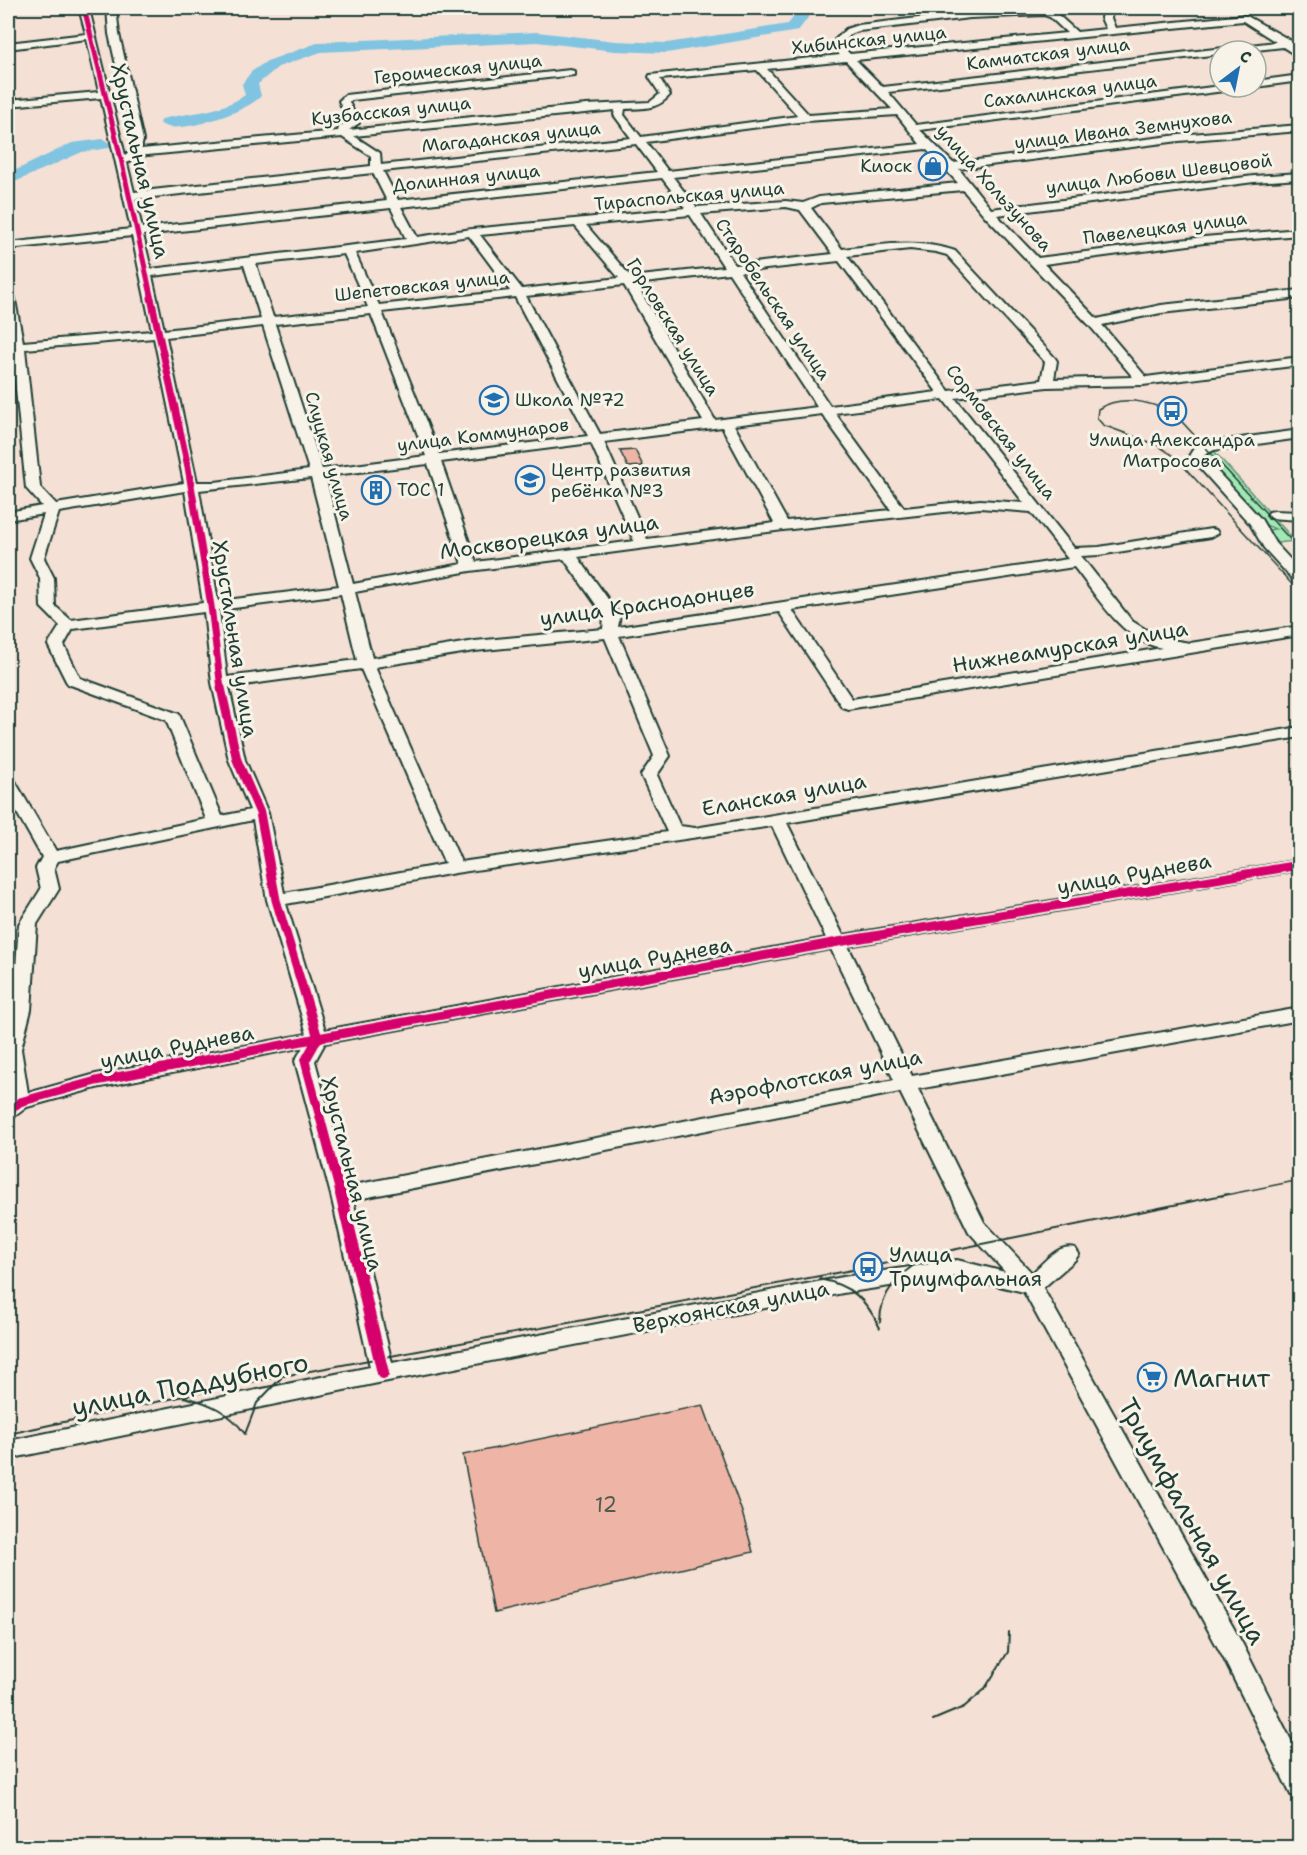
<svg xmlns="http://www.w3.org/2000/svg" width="1307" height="1855" viewBox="0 0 1307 1855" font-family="'Shantell Sans',sans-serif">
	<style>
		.green { fill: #a1e8b4; stroke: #609274; stroke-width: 1.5 }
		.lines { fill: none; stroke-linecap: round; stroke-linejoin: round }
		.river { fill: #80c4e1; fill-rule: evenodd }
		.building { fill: #eeb5a6; stroke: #1f3d34; stroke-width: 1.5 }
		.minor-casing { stroke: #1f3d34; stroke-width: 4 }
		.minor { fill: #f7f3e8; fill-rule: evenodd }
		.tram-far1 { stroke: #1f3d34; stroke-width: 1.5 }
		.tram { stroke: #1f3d34; stroke-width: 2 }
		.cycleway-far3-casing { stroke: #f7f3e8; stroke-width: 8 }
		.cycleway-far2-casing { stroke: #f7f3e8; stroke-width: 10 }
		.cycleway-far1-casing { stroke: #f7f3e8; stroke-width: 13 }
		.cycleway-casing { stroke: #f7f3e8; stroke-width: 16 }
		.cycleway-far3 { stroke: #d6006c; stroke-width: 5 }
		.cycleway-far2 { stroke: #d6006c; stroke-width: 7 }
		.cycleway-far1 { stroke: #d6006c; stroke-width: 9 }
		.cycleway { stroke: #d6006c; stroke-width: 12 }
		.labels { text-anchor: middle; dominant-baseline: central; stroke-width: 6; stroke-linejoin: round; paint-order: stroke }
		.far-street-label { font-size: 18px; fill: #1f3d34; stroke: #f7f3e8 }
		.far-poi-label { font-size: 18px; fill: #1f3d34; stroke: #f7f3e8; text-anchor: start }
		.street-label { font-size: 21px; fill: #1f3d34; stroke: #f7f3e8 }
		.poi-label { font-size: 21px; fill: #1f3d34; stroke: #f7f3e8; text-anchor: start }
		.near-number-label { font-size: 21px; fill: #535b50 }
		.near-poi-label { font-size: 26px; fill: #1f3d34; stroke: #f7f3e8; text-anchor: start }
		.near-street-label { font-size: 26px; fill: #1f3d34; stroke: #f7f3e8 }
	</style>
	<rect width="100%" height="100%" fill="#f4e0d4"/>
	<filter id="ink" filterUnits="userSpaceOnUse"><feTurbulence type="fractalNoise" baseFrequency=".0167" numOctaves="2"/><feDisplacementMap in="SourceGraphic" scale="12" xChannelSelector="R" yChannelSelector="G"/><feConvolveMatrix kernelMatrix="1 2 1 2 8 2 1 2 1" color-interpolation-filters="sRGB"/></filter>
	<g filter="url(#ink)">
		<path class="green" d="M1212 449 1295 541 1277 543 1268 530 1275 529 1263 524 1201 456Z"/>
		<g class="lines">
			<path class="river" d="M801 8H815L798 31 667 53 615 51 537 42 321 52 278 67 258 84 261 96C249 111 172 138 160 123L162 119C191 112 219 113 245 95L242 84 251 72 267 61 320 42 537 32 615 41 667 43 788 24Z
				M103 139 111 144 109 148 82 152 8 185V174L72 143Z"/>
		</g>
		<path class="building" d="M635 450 643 466 628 467 620 451Z
			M703 1405 742 1512 753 1552 494 1613 463 1455Z"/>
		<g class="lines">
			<g class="minor-casing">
				<path id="minor" d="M85 8H96L90 13 125 155 129 152 133 140 109 34 107 8H116L119 34 143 140 141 149 338 131 339 127 348 122 339 101 345 95 570 70 574 71V75L352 100 349 102 359 123 349 130 586 105 650 102 660 94 649 77 650 75 840 55 830 45 846 29 858 25 970 12 1045 9 1056 13 1077 32 1106 29 1101 18 1103 8H1112L1111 18 1115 28 1245 15 1295 43 1293 45 1300 50V58L1283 47 1247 51H1220V54L888 92 916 125 1220 86 1237 87 1232 90 920 130 953 163 1179 135 1300 125V131L1179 141 959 169 991 209 1254 176 1300 173V179L1254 182 997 215 1038 258 1204 237 1300 229V235L1204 243 1044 264 1097 319 1161 305 1300 290V298L1161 313 1102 325 1146 377 1300 357V365L1143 385 1047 387 955 398 1074 548 1099 547 1211 529 1216 530 1218 533 1211 537 1099 555 1081 556 1132 621 1159 638 1190 643 1300 626V635L848 709 842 707 779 612 619 636 670 756 657 775 680 826 695 828 1300 727V737L787 823 843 935 1300 860V870L848 946 912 1076 1300 1008V1020L918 1089 984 1222 1032 1273C1044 1263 1058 1243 1075 1248L1079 1254 1075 1260 1043 1288 1242 1643 1300 1758V1798L1291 1795 1224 1659 1024 1292 957 1276 843 1293 383 1382 8 1459V1441L370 1367 331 1195 295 1061 303 1047 96 1088 27 1107 15 1116 8 1118V1101L10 1100 8 1086V1028L13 1010 19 924 41 889 36 868 42 857 8 797V778L14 779 16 783 56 851 206 819 166 720 68 684 66 681 48 645 60 626 41 607 40 578 30 558 44 514 8 520V512L42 506 26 488 12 350 8 351V343H11L8 324V292L14 295 23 342 152 331 132 236 8 249V243L131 229 101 98 8 106V100L99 92 87 39 8 49V43L86 34 80 12ZM1044 15 1050 17 1067 33 850 54 841 45 852 33 859 31 970 18ZM1243 21 1276 42 883 87 856 60ZM846 61 892 109 809 115 767 69ZM757 70 798 116 641 137 624 115 625 109C644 108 657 110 670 95L660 79ZM615 110 614 115 631 138 381 165 380 153 354 136ZM897 115 920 144 668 171 646 142 806 121ZM342 137 371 156V166L134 192 127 163 137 156ZM636 144 657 172 398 200 383 171ZM926 149 958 183 819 197 803 203 786 201 696 207 673 177ZM373 173 387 201 142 228 135 199ZM662 178 685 208 472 229 417 237 401 207ZM963 190 984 215 1090 326 1133 377 1054 379 1057 361 1055 358 955 251C917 238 881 245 842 249L811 208 821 203ZM786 207 800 210 833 254 735 265 701 214ZM391 208 406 239 151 269 143 235ZM690 215 724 267 631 277 586 225ZM575 226 619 278 522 289 480 235ZM469 236 510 291 379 305 355 253ZM910 249 936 252 947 255 1045 362 1041 380 949 391 847 256ZM344 254 368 307 273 317 256 264ZM839 261 937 392 830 406 740 272ZM244 265 261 319 164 330 152 276ZM729 273 817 407 715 420 636 284ZM624 285 703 421 600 434 526 296ZM515 297 588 436 439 454 382 312ZM371 314 426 456 322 469 275 324ZM263 326 309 470 215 482H197L166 337ZM154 338 184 483 56 504 40 487 25 349ZM943 399 1024 503 980 500 904 508 835 413ZM822 414 891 510 787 521 734 425ZM722 427 774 523 647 539 604 442ZM591 443 634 541 476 562 441 462ZM428 464 462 564 353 584 325 476ZM311 478 339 586 218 601 199 490ZM185 491 203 603 71 620 55 606 54 578 44 558 59 512ZM980 508 1031 512 1068 559 618 627 620 616 578 557 783 530ZM564 559 604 616 603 629 475 641 372 658 355 592 470 571ZM1074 567C1098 597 1122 641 1162 648L852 699 792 610ZM341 594 357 660 227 677 219 610ZM204 612 212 683 229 760 250 810 222 816 179 714 80 678 64 645 73 629ZM605 638 654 756 641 775 667 832 461 862 375 667 475 651ZM361 669 445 864 284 893 268 813 245 760 229 687ZM253 820 267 900 307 1034 96 1074 28 1093 21 1049 31 1010 37 924 59 889 54 868 58 861ZM772 826 826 938 325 1030 286 904 455 873ZM831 949 894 1080 349 1186 315 1061 325 1043ZM900 1092 969 1232 1005 1272 957 1260 843 1277 392 1363 353 1200Z
					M1300 75V81L1256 87V81Z
					M1300 430V438L1214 450 1203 456 1261 519 1275 543 1300 570V583L1295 582 1264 548 1250 524 1189 456 1194 448 1211 442Z
					M1274 511 1300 512V520L1269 518 1267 515 1269 512Z"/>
			</g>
			<use href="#minor" class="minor"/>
			<path class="tram-far1" d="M1300 550 1172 411C1147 402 1122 394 1098 409L1097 418 1103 425 1157 445 1175 457 1300 593
				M1221 1196 1300 1180"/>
			<path class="tram" d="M819 1279C851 1285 866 1299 880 1328
				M880 1322C880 1292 899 1275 922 1259
				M184 1397C210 1403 230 1412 245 1434
				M8 1434 235 1385 868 1267 1228 1194
				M245 1434 257 1403 281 1378
				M933 1720 964 1707 984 1690 1008 1652 1009 1632"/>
			<g class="cycleway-far3-casing">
				<path id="cycleway-far3" d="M91 8 85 12 122 163 152 300"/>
			</g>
			<g class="cycleway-far2-casing">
				<path id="cycleway-far2" d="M151 298 188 467 211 606 221 689"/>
			</g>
			<g class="cycleway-far1-casing">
				<path id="cycleway-far1" d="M221 688 237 760 260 813 276 900 318 1038 305 1061 341 1196
					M8 1111 20 1102 96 1081 318 1038 838 942 1300 865"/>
			</g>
			<g class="cycleway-casing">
				<path id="cycleway" d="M341 1194 383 1373"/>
			</g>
			<use href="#cycleway-far3" class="cycleway-far3"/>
			<use href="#cycleway-far2" class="cycleway-far2"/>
			<use href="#cycleway-far1" class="cycleway-far1"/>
			<use href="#cycleway" class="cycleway"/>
		</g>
	</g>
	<defs>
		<g id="shop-ring" transform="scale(1.5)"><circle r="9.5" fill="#f7f3e8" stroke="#1f6fb2" stroke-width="1.5"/><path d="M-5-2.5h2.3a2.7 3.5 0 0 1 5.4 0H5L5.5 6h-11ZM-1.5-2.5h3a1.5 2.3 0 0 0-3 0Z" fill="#1f6fb2"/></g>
		<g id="school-ring" transform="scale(1.5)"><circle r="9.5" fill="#f7f3e8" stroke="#1f6fb2" stroke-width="1.5"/><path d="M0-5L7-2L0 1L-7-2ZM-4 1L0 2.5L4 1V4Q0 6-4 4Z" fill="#1f6fb2"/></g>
		<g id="bus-ring" transform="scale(1.5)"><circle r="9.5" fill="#f7f3e8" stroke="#1f6fb2" stroke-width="1.5"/><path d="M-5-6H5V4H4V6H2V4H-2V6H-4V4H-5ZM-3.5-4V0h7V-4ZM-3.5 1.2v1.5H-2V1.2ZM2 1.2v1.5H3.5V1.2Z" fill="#1f6fb2"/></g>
		<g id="building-ring" transform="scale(1.5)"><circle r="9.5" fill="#f7f3e8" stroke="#1f6fb2" stroke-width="1.5"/><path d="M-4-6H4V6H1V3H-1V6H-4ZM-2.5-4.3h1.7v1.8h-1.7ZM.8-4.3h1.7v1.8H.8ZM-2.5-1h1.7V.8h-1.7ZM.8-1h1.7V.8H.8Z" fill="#1f6fb2"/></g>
		<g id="supermarket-ring" transform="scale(1.5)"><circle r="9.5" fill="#f7f3e8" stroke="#1f6fb2" stroke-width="1.5"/><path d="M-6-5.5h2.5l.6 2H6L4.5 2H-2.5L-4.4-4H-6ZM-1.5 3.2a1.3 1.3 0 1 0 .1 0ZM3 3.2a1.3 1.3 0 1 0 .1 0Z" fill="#1f6fb2"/></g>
	</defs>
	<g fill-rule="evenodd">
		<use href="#shop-ring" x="933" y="166"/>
		<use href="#school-ring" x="494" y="400"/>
		<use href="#bus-ring" x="1172" y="411"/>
		<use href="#school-ring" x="530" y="480"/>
		<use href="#building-ring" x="376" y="490"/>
		<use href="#bus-ring" x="868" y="1267"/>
		<use href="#supermarket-ring" x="1152" y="1377"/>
	</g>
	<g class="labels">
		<g class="far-street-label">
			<text transform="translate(869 40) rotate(-6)">Хибинская улица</text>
			<text transform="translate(1048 54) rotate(-7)">Камчатская улица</text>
			<text transform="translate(458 69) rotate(-6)">Героическая улица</text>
			<text transform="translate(1070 91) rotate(-7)">Сахалинская улица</text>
			<text transform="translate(391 111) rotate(-6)">Кузбасская улица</text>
			<text transform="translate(1123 130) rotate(-7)">улица Ивана Земнухова</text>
			<text transform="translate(511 137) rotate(-6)">Магаданская улица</text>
			<text transform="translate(1159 174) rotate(-7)">улица Любови Шевцовой</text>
			<text transform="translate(466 178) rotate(-6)">Долинная улица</text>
			<text transform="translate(994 188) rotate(48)">улица Хользунова</text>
			<text transform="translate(689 196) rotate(-5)">Тираспольская улица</text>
			<text transform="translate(1165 228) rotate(-7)">Павелецкая улица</text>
			<text transform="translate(422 286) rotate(-6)">Шепетовская улица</text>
			<text transform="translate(773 299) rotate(56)">Старобельская улица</text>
			<text transform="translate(673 327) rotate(58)">Горловская улица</text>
			<text transform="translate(1001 432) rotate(52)">Сормовская улица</text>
			<text transform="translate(483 435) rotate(-7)">улица Коммунаров</text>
			<text transform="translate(329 456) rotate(74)">Слуцкая улица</text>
		</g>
		<g class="far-poi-label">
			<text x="912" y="166" text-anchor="end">Киоск</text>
			<text x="515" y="400">Школа №72</text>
			<text x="1172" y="440" text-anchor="middle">Улица Александра<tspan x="1172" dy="21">Матросова</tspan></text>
			<text x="551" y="470">Центр развития<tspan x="551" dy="21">ребёнка №3</tspan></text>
			<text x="397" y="490">ТОС 1</text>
		</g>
		<g class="street-label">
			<text transform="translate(140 161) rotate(77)">Хрустальная улица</text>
			<text transform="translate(549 537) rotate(-8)">Москворецкая улица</text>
			<text transform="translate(647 604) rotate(-8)">улица Краснодонцев</text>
			<text transform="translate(235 639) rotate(81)">Хрустальная улица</text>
			<text transform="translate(1070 647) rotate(-9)">Нижнеамурская улица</text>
			<text transform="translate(784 795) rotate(-10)">Еланская улица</text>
			<text transform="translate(1134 874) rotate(-10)">улица Руднева</text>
			<text transform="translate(655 958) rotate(-10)">улица Руднева</text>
			<text transform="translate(177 1047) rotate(-11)">улица Руднева</text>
			<text transform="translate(815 1077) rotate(-11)">Аэрофлотская улица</text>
			<text transform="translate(352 1174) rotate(76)">Хрустальная улица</text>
			<text transform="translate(731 1307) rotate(-11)">Верхоянская улица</text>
		</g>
		<g class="poi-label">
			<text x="889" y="1255">Улица<tspan x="889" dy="24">Триумфальная</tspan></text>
		</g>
		<g class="near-number-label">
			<text x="606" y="1505">12</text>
		</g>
		<g class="near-poi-label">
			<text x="1173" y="1377">Магнит</text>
		</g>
		<g class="near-street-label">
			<text transform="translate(190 1384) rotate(-11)">улица Поддубного</text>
			<text transform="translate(1193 1521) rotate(61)">Триумфальная улица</text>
		</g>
	</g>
	<rect width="1307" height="1855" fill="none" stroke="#f7f3e8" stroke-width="30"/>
	<rect x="15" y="15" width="1277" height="1825" fill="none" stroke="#1f3d34" stroke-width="2" filter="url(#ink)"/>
	<g transform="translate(1238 69) rotate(32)"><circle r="28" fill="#f7f3e8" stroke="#a1aaa0" stroke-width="1.5"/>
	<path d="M0-4.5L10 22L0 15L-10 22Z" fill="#1f6fb2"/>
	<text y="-9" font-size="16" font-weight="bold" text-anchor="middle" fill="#1f3d34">С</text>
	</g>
</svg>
